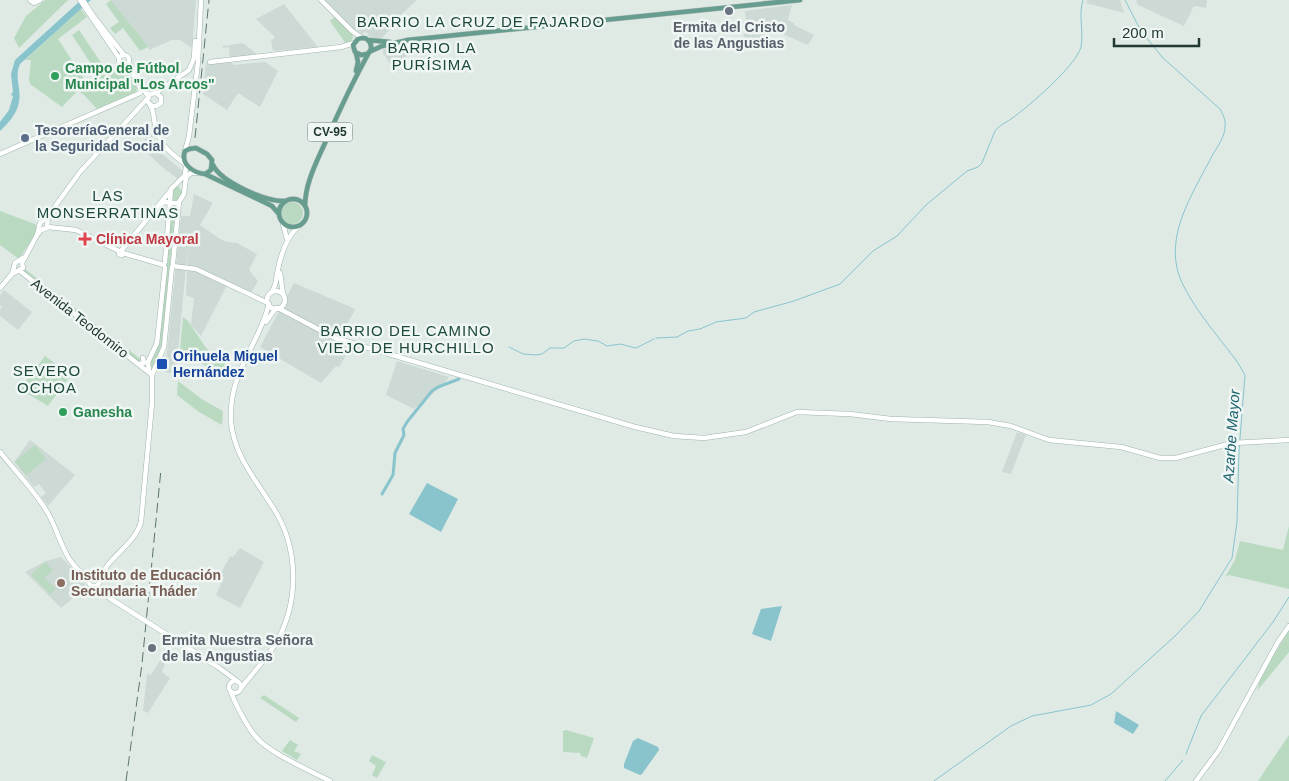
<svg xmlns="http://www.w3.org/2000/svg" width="1289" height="781" viewBox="0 0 1289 781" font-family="Arial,sans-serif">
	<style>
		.built { fill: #cdd9d4 }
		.green { fill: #b9dac1 }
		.water { fill: #89c4cd }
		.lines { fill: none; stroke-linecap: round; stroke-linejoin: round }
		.stream { stroke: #89c4cd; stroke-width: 1 }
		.canal { stroke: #89c4cd; stroke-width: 3 }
		.secondary-casing { stroke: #9fb5ac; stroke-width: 5.5 }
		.primary-casing { stroke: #bcc4c2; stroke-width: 5.5 }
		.secondary { stroke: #fff; stroke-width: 4.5 }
		.primary { stroke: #669d8e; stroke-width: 4.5 }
		.rail { stroke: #5b746d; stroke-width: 1; stroke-dasharray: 10 5; stroke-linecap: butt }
		.secondary-bridge-casing { stroke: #9fb5ac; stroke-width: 5.5; stroke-linecap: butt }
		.secondary-bridge { stroke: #fff; stroke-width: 4.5 }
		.worship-dot { fill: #6b7280; stroke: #eff6f3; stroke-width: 2 }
		.leisure-dot { fill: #2e9e5b; stroke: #eff6f3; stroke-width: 2 }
		.service-dot { fill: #5c6f8a; stroke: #eff6f3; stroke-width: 2 }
		.health-dot { fill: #e0444e; stroke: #eff6f3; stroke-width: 2 }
		.transit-dot { fill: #1a4fb4; stroke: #eff6f3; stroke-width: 2 }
		.education-dot { fill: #8d6e63; stroke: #eff6f3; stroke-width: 2 }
		.labels { text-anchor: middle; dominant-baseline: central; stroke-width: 5; stroke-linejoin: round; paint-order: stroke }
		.shield { fill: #eff6f3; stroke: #5f726c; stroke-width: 1 }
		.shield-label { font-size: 12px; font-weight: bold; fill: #213932 }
		.worship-label { font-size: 14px; font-weight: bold; fill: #5b616d; stroke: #eff6f3 }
		.leisure-label { font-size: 14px; font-weight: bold; fill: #27864d; stroke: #eff6f3; text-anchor: start }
		.service-label { font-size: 14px; font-weight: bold; fill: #4e5e75; stroke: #eff6f3; text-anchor: start }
		.health-label { font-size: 14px; font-weight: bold; fill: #be3a42; stroke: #eff6f3; text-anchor: start }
		.street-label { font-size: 14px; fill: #213932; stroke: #eff6f3 }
		.transit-label { font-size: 14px; font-weight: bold; fill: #164399; stroke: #eff6f3; text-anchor: start }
		.education-label { font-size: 14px; font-weight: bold; fill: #785e54; stroke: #eff6f3; text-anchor: start }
		.neighbourhood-label { font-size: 15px; letter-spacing: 1px; fill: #1e493e; stroke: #eff6f3 }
		.water-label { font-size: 15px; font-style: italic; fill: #1f6571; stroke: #eff6f3 }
	</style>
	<rect width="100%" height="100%" fill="#dfeae5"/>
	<path class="built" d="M111 0H196L192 48 180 40H172L149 50 148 46Z
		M324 0H417L392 23 393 26 380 40 370 37 365 31 362 34 357 29 355 30 352 28Z
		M1087 0H1120L1124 13 1086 3Z
		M1136 0H1207L1206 8 1194 6 1184 26 1138 5Z
		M284 4 318 47 273 51 271 41 275 37 256 19Z
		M792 5 788 20 794 23V25L814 35 808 45 769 28 759 50 741 42 750 22 746 20 745 11Z
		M243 43 257 54 230 58 229 47 223 48V46Z
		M407 46V56L391 65 383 53V49Z
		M228 60 234 65 265 62 278 71 260 107 238 93 227 110 203 94 206 63Z
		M151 133 156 146 161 153 184 172 178 179 162 167 139 145Z
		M194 194 213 203 200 225 220 239 228 242 237 243 257 254 249 270 258 281 251 293 236 286 226 287 201 336 191 325 194 298 186 295 188 245 176 374 165 372 181 216H190Z
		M294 283 351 307 355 310 340 336 351 347 339 367 336 366 321 383 260 347Z
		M4 290 32 312 18 330 0 316V310L2 307 0 305V295Z
		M397 361 449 377 443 385 414 409 386 395Z
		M1017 432 1026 435 1011 474 1002 472Z
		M30 440 75 475 48 506 41 497 46 493 39 484 34 487 14 462Z
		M240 548 264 562 240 608 216 595 224 577 220 575 230 556 233 557Z
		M61 557 84 581 85 585 83 590 61 608 25 572 46 561Z
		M161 659 166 661 162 672 170 678 148 713 143 711 147 674 151 675Z"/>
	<path class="green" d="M45 0H68L19 48 14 38 26 16Z
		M111 0 148 46V47L140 51 123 28 115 34 110 28 119 22 106 4Z
		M81 9 87 17 58 39 86 82 62 107 30 84 29 79 31 60H25Z
		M335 17 352 34 353 38 350 42 346 44 330 21Z
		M79 30 104 67 97 73 72 35Z
		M124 67 133 78 137 89 135 92 97 109 83 94 80 93 99 75Z
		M178 186 183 192 178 200 175 214 162 344 155 369 148 366 157 348 173 189Z
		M281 213a11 11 0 1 1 22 0a11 11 0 1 1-22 0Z
		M0 211 35 224 38 230 19 259 0 245Z
		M24 269H25L143 361 140 363 23 270Z
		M183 317 188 321 206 348 228 366 227 378 180 351Z
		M45 356 71 375 48 406 20 389Z
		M178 381 203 400 223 411 222 425 199 412 177 395Z
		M35 445 46 459 26 475 15 461Z
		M1289 526V589L1229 575 1225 577 1235 560 1240 541 1283 550Z
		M45 562 53 570 45 578 56 589 50 594 31 575Z
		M1289 630V652L1257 691 1261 676Z
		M264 695 299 718 296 722 260 698Z
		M566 730 594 738 587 758 581 756 580 753 563 752V731Z
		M1289 735V781H1258Z
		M290 740 298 745 294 751 301 754 297 760 282 751Z
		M372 755 386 762 377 778 372 775 376 766 369 761Z"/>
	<path class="water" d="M81 0H91L20 64C16 73 18 80 19 89 22 107 13 119 0 131V122L9 110 13 96 11 95 13 92 11 74 15 60Z
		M427 483 458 499 441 532 409 514Z
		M782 606 771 641 752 634 761 609Z
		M1116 711 1139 725 1133 734 1114 723Z
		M638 738 658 747 659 750 642 774 640 775 624 768V764L633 741Z"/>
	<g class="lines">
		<path class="stream" d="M656 338 677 337 688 331 700 329 716 322 746 318 754 312 794 301 840 284 873 251 897 236 926 205 967 171 978 167 982 163 995 131C1000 125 1005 123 1011 119 1028 107 1076 66 1081 47 1084 31 1078 15 1083 0
			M509 347 523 354 536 355 542 354 550 348H564L574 341 584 339 598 341 607 346 620 344 636 348 654 339
			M1186 754 1201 716 1273 622 1289 597
			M934 781 1011 726 1032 716 1091 705 1111 694 1175 636 1199 611 1232 558 1237 522 1239 451 1245 375 1238 363C1220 338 1183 297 1177 268 1168 228 1196 188 1213 154 1218 146 1225 136 1225 127 1226 120 1223 115 1220 109L1163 58 1141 31 1125 0
			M1165 781 1183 760"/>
		<path class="canal" d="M382 494 393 475 395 453 404 435 403 429 407 422 432 391 438 387 459 379"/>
		<g class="secondary-casing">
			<path id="secondary" d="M30 0 34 3 40 0
				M80 0 119 58
				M83 0 94 17 124 55
				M321 0 352 31 362 38
				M119 60a5 5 0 1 1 10 0a5 5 0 1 1-10 0Z
				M210 62 341 47 354 43
				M129 63 145 87
				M124 65 127 67 148 96
				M156 93 161 97V103L156 106H152L147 101 150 94 156 93 189 70 194 58 195 41
				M150 105C155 113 153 120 156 128 160 146 172 154 185 164
				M185 151 189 136 198 62 201 0
				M0 154 140 93 141 90 137 81
				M159 205 165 202 177 203 179 202
				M283 224 287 239
				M48 227 76 230 119 251
				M38 234 41 230 47 228 48 216
				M119 251H122V255L119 254Z
				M121 251 171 190
				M123 253 164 265
				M165 262 171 189 185 175 186 166
				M173 263 179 202 184 194 186 177 191 173H197
				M173 266 196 269 268 303
				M20 271 152 375
				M280 273 283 294
				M12 274 15 263 23 258
				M0 288 12 274 23 268 22 263 37 235 40 223 48 216 80 172 147 99
				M267 300a9 9 0 1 1 18 0a9 9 0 1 1-18 0Z
				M271 293C276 287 276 281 277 274 280 257 286 237 299 226
				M278 308 335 338 635 427 674 436 704 438 746 432 797 412 850 414 891 419 988 422 1011 426 1049 440 1121 447 1160 458H1176L1232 443 1289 440
				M266 322 276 308
				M139 364 144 363 143 358
				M149 371 148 362 157 343 165 268
				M0 452C15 471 33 489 46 510 60 531 63 566 89 576
				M88 580a6 6 0 1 1 12 0a6 6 0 1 1-12 0Z
				M100 579C107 557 134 546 141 522L152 403V375L164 347 172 267
				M95 586 111 599
				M218 667 237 681
				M229 687a6 6 0 1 1 12 0a6 6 0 1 1-12 0Z
				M241 688C253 673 266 659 276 643 300 601 299 546 272 506 255 479 234 455 231 422 228 373 258 347 269 304
				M231 692C235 704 248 728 256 737 269 753 311 771 330 781
				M1196 781 1219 750 1278 642 1289 626"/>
		</g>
		<g class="primary-casing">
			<path id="primary" d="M368 40 390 42
				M369 52 382 46 408 40 800 0
				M356 53 358 62 356 71
				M196 148 207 154 212 160 211 170 205 174C193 173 180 164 185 151L189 149Z
				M213 165C221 182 266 202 285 201
				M205 174 266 203 272 206 278 213
				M279 213a14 14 0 1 1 28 0a14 14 0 1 1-28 0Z
				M305 206C305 184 316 163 325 143 339 111 354 79 371 49 372 41 366 36 358 39L353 45 355 52 361 55 367 54"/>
		</g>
		<use href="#secondary" class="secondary"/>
		<use href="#primary" class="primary"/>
		<path class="rail" d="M195 138 209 0
			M126 781 142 664 161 469"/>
		<g class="secondary-bridge-casing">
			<path id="secondary-bridge" d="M111 599 218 667"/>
		</g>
		<use href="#secondary-bridge" class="secondary-bridge"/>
	</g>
	<g class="worship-dot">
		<circle cx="729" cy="11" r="5"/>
		<circle cx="152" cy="648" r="5"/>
	</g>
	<g class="leisure-dot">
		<circle cx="55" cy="76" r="5"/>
		<circle cx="63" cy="412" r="5"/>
	</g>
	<circle class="service-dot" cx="25" cy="138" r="5"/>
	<path class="health-dot" d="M82.5 231.5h5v5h5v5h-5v5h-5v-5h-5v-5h5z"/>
	<rect class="transit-dot" x="156" y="358" width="12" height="12" rx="2.5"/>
	<circle class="education-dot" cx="61" cy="583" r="5"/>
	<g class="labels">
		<rect class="shield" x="307.5" y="122.5" width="45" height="19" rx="4"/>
		<g class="shield-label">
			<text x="330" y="132">CV-95</text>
		</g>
		<g class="worship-label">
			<text x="729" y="27">Ermita del Cristo<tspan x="729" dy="16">de las Angustias</tspan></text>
			<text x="162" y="640" text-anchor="start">Ermita Nuestra Señora<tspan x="162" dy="16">de las Angustias</tspan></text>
		</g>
		<g class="leisure-label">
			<text x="65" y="68">Campo de Fútbol<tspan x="65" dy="16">Municipal "Los Arcos"</tspan></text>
			<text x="73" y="412">Ganesha</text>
		</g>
		<g class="service-label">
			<text x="35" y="130">TesoreríaGeneral de<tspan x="35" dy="16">la Seguridad Social</tspan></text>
		</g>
		<g class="health-label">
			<text x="96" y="239">Clínica Mayoral</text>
		</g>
		<g class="street-label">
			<text transform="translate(80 318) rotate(38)">Avenida Teodomiro</text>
		</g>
		<g class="transit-label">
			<text x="173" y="356">Orihuela Miguel<tspan x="173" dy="16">Hernández</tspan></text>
		</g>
		<g class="education-label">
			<text x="71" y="575">Instituto de Educación<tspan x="71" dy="16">Secundaria Tháder</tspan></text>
		</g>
		<g class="neighbourhood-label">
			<text x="481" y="21">BARRIO LA CRUZ DE FAJARDO</text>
			<text x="432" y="47">BARRIO LA<tspan x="432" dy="17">PURÍSIMA</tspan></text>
			<text x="108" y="195">LAS<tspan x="108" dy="17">MONSERRATINAS</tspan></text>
			<text x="406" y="330">BARRIO DEL CAMINO<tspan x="406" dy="17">VIEJO DE HURCHILLO</tspan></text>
			<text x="47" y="370">SEVERO<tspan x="47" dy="17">OCHOA</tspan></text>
		</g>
		<g class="water-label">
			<text transform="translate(1231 436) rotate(-86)">Azarbe Mayor</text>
		</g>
	</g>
	<path d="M1114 38v8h85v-8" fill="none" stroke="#213932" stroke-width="2.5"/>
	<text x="1122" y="38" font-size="15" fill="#213932" stroke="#eff6f3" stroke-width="4" paint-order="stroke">200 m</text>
</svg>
